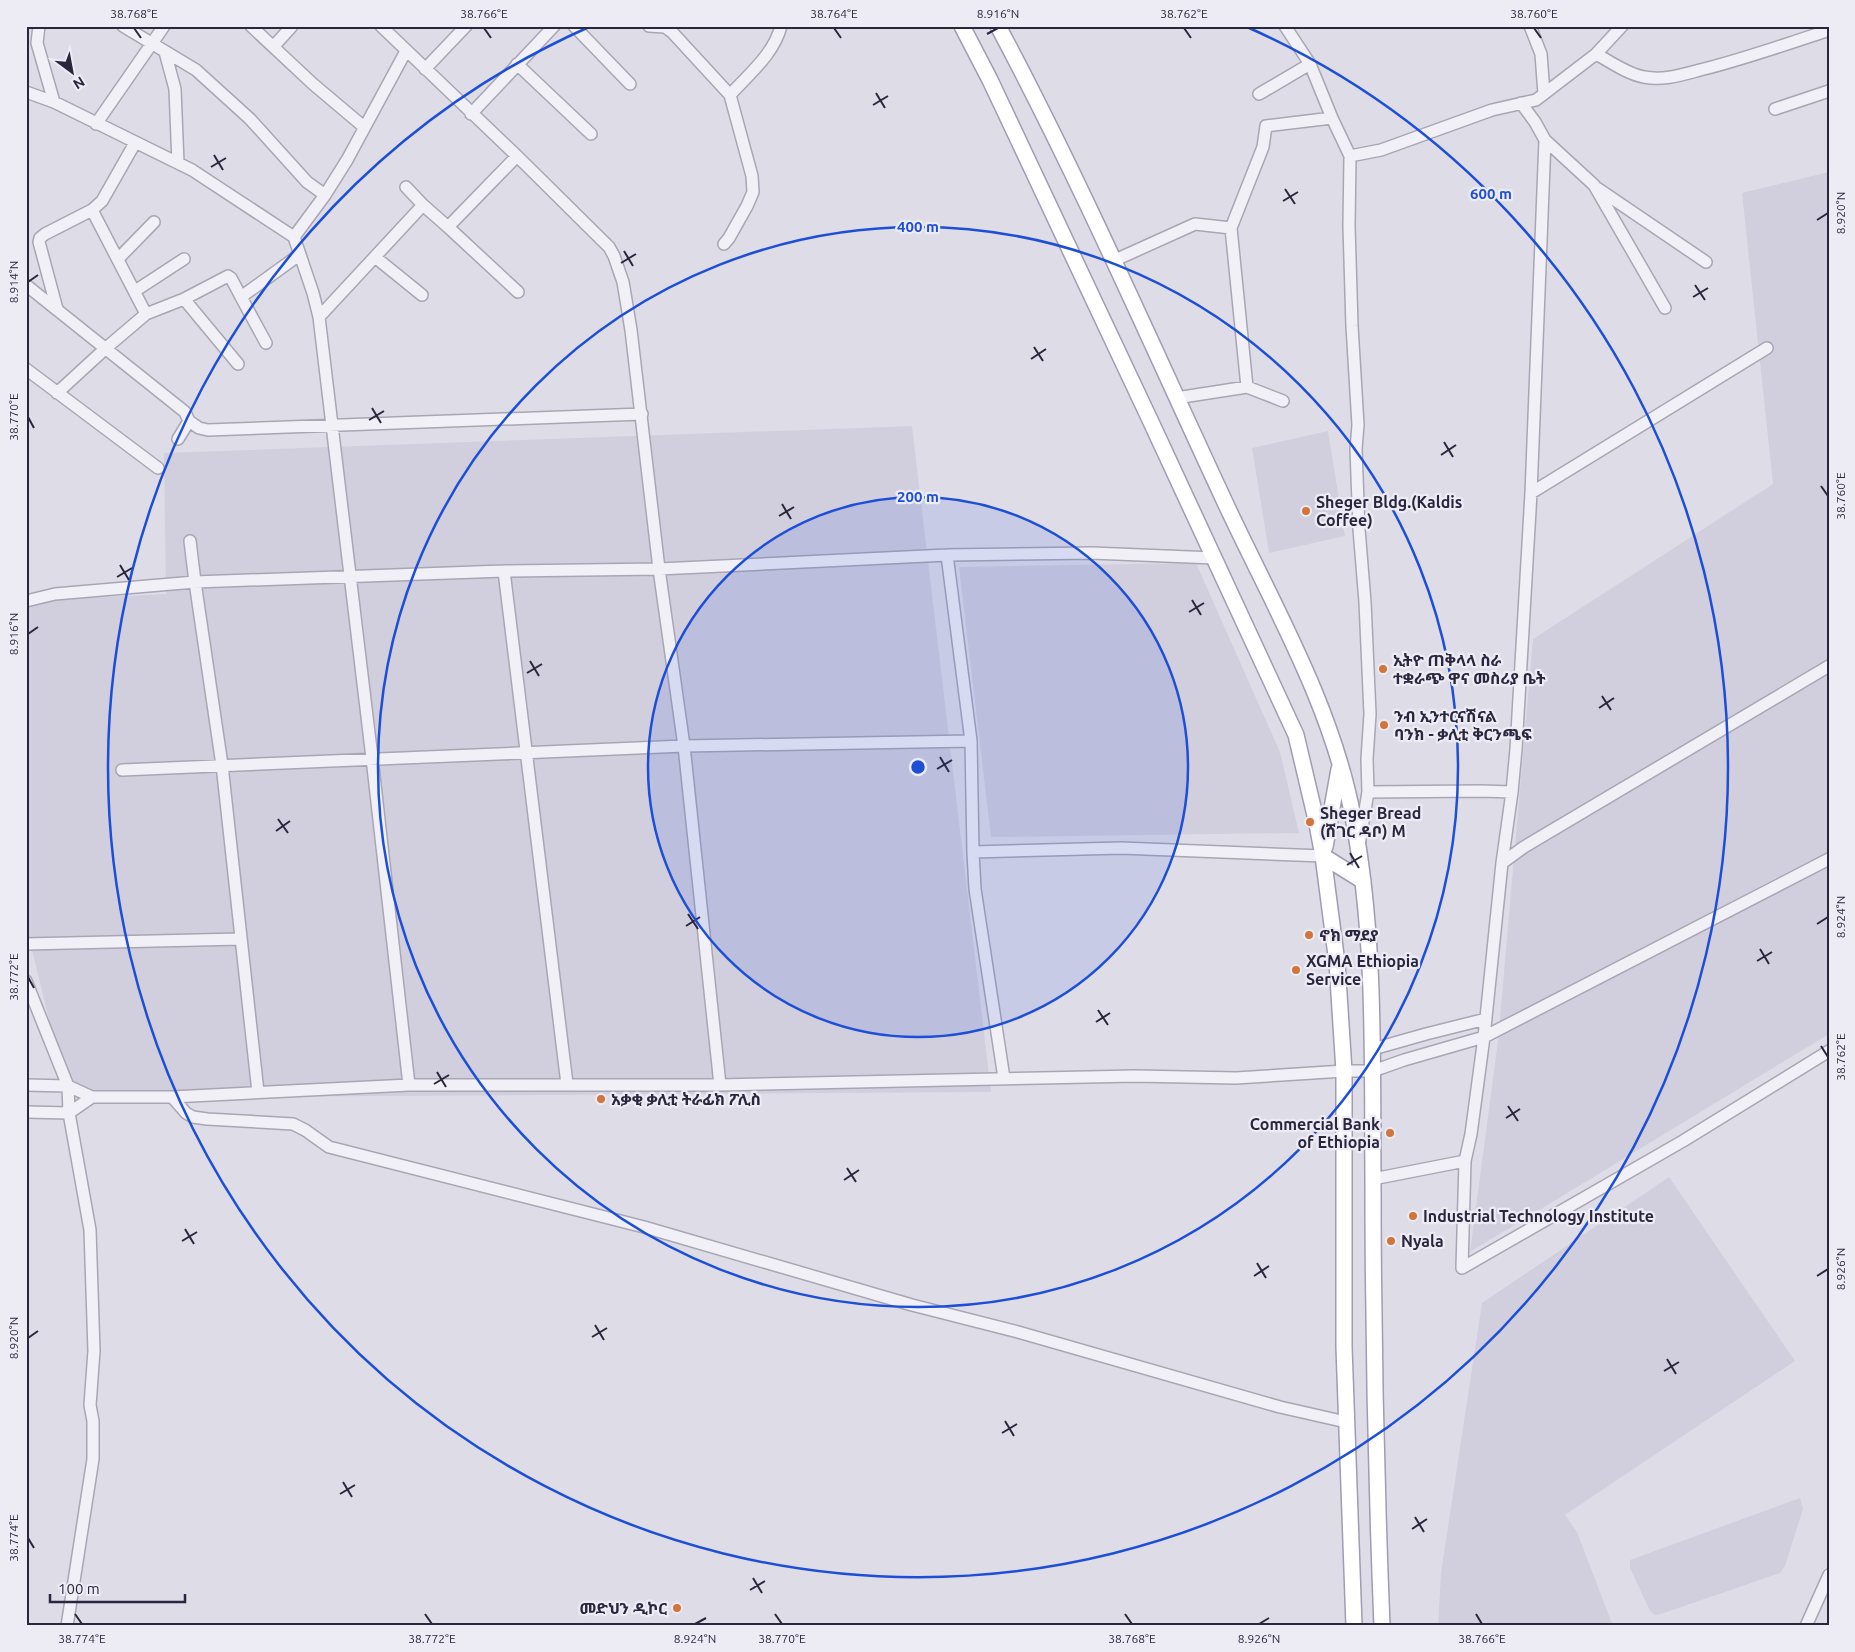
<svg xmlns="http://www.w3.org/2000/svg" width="1855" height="1652" viewBox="0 0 1855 1652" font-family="Ubuntu,'Noto Sans Ethiopic',sans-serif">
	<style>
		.built { fill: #d1cfdd }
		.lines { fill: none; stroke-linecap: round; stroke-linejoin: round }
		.minor-casing { stroke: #a8a6b4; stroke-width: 14 }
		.major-casing { stroke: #9f9cb3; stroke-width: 18 }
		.minor { stroke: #f1f0f6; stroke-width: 11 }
		.major { stroke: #fff; stroke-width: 15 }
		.ticks { fill: none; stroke: #2a263e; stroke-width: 2 }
		.ring { fill: none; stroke: #1d4ed8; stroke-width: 2.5 }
		.poi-dot { fill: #d2753c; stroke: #edecf5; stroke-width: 2 }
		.labels { text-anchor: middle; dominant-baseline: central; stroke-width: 4.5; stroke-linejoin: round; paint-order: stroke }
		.poi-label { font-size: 16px; font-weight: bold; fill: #2a263e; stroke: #edecf5; text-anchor: start }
		.centre { fill: #1d4ed8; stroke: #edecf5; stroke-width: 2.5 }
		.ring-label { font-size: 15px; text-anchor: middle; font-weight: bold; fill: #1d4ed8; stroke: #edecf5; stroke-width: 4.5; stroke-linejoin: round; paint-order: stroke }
		.neatline { fill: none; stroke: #2a263e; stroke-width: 2 }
		.ticks-label { font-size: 12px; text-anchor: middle; fill: #2a263e }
	</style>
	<rect width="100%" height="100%" fill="#dedde7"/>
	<path class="built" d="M1829 172V1034L1470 1252 1498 1041 1533 639 1773 484 1742 193Z
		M912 426 991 1092 68 1098 26 925V608L44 600 166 594 164 453Z
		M1328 431 1345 536 1269 553 1252 448Z
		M1196 563 1280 752 1299 833 991 837 959 567Z
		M1669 1177 1795 1361 1565 1515 1577 1532 1613 1626H1438L1441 1573 1482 1303Z
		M1800 1498 1803 1509 1785 1566 1780 1573 1661 1614 1655 1615 1650 1611 1630 1568V1560Z"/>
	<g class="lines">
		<g class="minor-casing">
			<path id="minor" d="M39 26 37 43 54 102
				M123 26 196 70 250 119 307 182 325 195
				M251 26 313 84 364 127
				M381 26 517 156 609 247 614 256 623 282 631 330 659 569 684 746 720 1085
				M574 26 630 84
				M649 26 665 27 672 32 730 95 752 176 753 192 747 206 729 238 724 244
				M1285 26 1310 64 1332 118 1350 156 1349 226 1352 326 1358 425 1356 449 1359 529 1365 602 1370 714 1367 759 1368 792 1360 840
				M1530 26 1541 54 1544 94
				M274 46 292 26
				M165 52 175 89 178 163
				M1596 54C1611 62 1627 74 1644 77 1665 81 1684 74 1704 69 1747 58 1787 44 1829 30
				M517 64 591 134
				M425 69 466 26
				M26 92 54 102 192 170 294 237 313 293 319 317 372 758 409 1085
				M1259 94 1310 64
				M730 95C749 74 774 54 781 26
				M1775 109 1829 91
				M471 114 554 26
				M96 124 164 26
				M1545 140 1594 185 1665 308
				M1350 156 1381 150 1492 110 1536 100 1596 54 1622 26
				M406 187 423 205
				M1597 188 1706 262
				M448 227 518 292
				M294 237 325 195 347 160 406 51
				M375 257 422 295
				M118 259 154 222
				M1113 261 1195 224 1231 228
				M26 285 185 412 189 421 178 439
				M135 291 184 259
				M241 297 266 343
				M184 299 238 364
				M57 309 39 242 40 238 45 234 92 210 102 201 135 143
				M146 314 184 299 228 276 231 278 241 297 299 255
				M319 317 423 205 448 227 517 156
				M26 369 158 468
				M1247 387 1283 401
				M57 393 106 348 146 314 92 210
				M1176 398 1247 387 1231 228 1263 147 1266 126 1332 118
				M189 421 199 428 208 430 642 414
				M1531 493 1767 348
				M947 555 971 741 973 852 975 889 1004 1078
				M504 571 567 1084
				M26 601 55 594 195 582 190 541
				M122 770 684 746 971 741
				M1368 792 1481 791 1512 792
				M973 852 1121 848 1323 856
				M1502 863 1524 847 1829 666
				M26 944 240 939
				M26 981 68 1086 69 1113 90 1230 94 1351 90 1405 93 1421V1459L67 1626
				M1373 1049 1426 1034 1486 1019
				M26 1085 68 1086 92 1097H172L409 1085H720L1135 1076 1236 1078 1344 1071H1373L1404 1060 1484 1037 1829 859
				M258 1092 222 765 195 582 504 571 659 569 947 555 1092 553 1214 558
				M172 1097 186 1113 193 1117 207 1119 293 1124 305 1130 329 1147 644 1227 912 1305 1018 1332 1280 1407 1346 1422
				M26 1112 69 1113 92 1097
				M1373 1179 1465 1161
				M1462 1268 1465 1161 1471 1134 1484 1037 1502 863 1512 792 1516 749 1531 493 1545 140 1535 122 1521 103
				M1462 1268 1683 1141 1829 1051
				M1806 1626 1829 1575"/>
		</g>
		<g class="major-casing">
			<path id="major" d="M962 26 990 80 1151 422 1296 735 1317 824 1323 856 1337 963 1344 1071V1347L1354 1626
				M998 26C1080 180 1150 341 1223 498 1271 602 1332 704 1353 817 1376 937 1372 1058 1373 1179 1373 1328 1376 1477 1382 1626
				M1325 847 1339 769
				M1323 856 1363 881"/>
		</g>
		<use href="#minor" class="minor"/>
		<use href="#major" class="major"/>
	</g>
	<path class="ticks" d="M134 28 141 38M484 28 491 38M834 28 841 38M1184 28 1191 38M1534 28 1541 38M987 34 998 28M876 93 885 108M873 105 888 96M214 155 223 170M211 167 226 158M1285 189 1295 204M1283 201 1298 192M1817 220 1828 213M624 251 633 266M621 263 636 254M28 282 38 275M1695 285 1705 300M1693 297 1708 288M1034 347 1043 361M1031 359 1046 349M372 408 381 423M28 417 34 428M369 420 384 411M1444 442 1453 457M1441 455 1456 445M1821 486 1828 496M782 504 791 519M779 516 794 507M120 565 129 580M117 577 132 568M1192 600 1201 615M1189 612 1204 603M28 634 38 627M530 661 539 676M527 673 542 664M1602 696 1611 710M1599 708 1614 698M940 757 949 772M937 769 952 760M278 819 288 833M276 831 290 821M1350 853 1359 868M1347 865 1362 856M688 914 698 929M1817 924 1828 917M686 926 700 917M1760 949 1769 964M1757 961 1772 952M28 977 34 988M1098 1010 1108 1025M1096 1022 1110 1013M1821 1046 1828 1057M437 1072 446 1087M434 1084 449 1075M1508 1106 1518 1121M1506 1118 1520 1109M847 1168 856 1182M844 1180 859 1170M185 1229 194 1244M182 1241 197 1232M1257 1263 1266 1278M1254 1276 1269 1266M1817 1276 1828 1269M595 1325 604 1340M592 1337 607 1328M28 1338 38 1331M1667 1359 1676 1374M1664 1371 1679 1362M1005 1421 1014 1436M1002 1433 1017 1424M343 1482 352 1497M340 1494 355 1485M1415 1517 1424 1532M1412 1529 1427 1519M28 1538 34 1548M753 1578 762 1593M750 1590 765 1581M75 1614 82 1624M425 1614 432 1624M775 1614 782 1624M1125 1614 1132 1624M1476 1614 1482 1624M695 1624 706 1618M1259 1624 1269 1618"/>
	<circle cx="918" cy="767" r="270" fill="#1d4ed8" fill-opacity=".12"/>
	<g class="ring">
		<circle cx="918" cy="767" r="270"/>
		<circle cx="918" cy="767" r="540"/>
		<path d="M1247 27A810 810 0 1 1 589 27"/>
	</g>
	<g class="poi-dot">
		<circle cx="1306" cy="511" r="5"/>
		<circle cx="1383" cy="669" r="5"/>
		<circle cx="1384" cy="725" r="5"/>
		<circle cx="1310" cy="822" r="5"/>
		<circle cx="1309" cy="935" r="5"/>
		<circle cx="1296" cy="970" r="5"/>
		<circle cx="601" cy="1099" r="5"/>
		<circle cx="1390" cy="1133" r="5"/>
		<circle cx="1413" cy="1216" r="5"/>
		<circle cx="1391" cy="1241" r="5"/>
		<circle cx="677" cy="1608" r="5"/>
	</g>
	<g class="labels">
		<g class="poi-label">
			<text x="1316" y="502">Sheger Bldg.(Kaldis<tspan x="1316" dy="18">Coffee)</tspan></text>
			<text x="1393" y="660">ኢትዮ ጠቅላላ ስራ<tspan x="1393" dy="18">ተቋራጭ ዋና መስሪያ ቤት</tspan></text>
			<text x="1394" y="716">ንብ ኢንተርናሽናል<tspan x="1394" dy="18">ባንክ - ቃሊቲ ቅርንጫፍ</tspan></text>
			<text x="1320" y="813">Sheger Bread<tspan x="1320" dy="18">(ሸገር ዳቦ) M</tspan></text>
			<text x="1319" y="935">ኖክ ማደያ</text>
			<text x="1306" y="961">XGMA Ethiopia<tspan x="1306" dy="18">Service</tspan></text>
			<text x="611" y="1099">አቃቂ ቃሊቲ ትራፊክ ፖሊስ</text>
			<text x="1380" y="1124" text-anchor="end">Commercial Bank<tspan x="1380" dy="18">of Ethiopia</tspan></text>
			<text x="1423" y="1216">Industrial Technology Institute</text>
			<text x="1401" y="1241">Nyala</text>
			<text x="667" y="1608" text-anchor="end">መድህን ዲኮር</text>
		</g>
	</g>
	<circle cx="918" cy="767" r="8" class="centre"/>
	<g class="ring-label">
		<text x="1491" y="199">600 m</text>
		<text x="918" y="232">400 m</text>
		<text x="918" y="502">200 m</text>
	</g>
	<rect width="1855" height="1652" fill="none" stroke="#edecf5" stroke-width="55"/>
	<g transform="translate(72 72) rotate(148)" stroke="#edecf5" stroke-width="4" paint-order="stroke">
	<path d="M0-4L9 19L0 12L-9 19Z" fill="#2a263e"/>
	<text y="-8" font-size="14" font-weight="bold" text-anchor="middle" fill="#2a263e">N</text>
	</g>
	<path d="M50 1594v8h135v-8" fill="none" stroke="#2a263e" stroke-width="2.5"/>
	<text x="58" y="1594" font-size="15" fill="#2a263e" stroke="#edecf5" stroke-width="4" paint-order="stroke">100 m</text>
	<rect x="28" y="28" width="1800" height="1596" class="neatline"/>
	<g class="ticks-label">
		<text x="134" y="18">38.768°E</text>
		<text x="484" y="18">38.766°E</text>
		<text x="834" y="18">38.764°E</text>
		<text x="998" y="18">8.916°N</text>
		<text x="1184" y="18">38.762°E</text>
		<text x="1534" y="18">38.760°E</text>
		<text transform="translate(1841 213) rotate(-90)" y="4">8.920°N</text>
		<text transform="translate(14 282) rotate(-90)" y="4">8.914°N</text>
		<text transform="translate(14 417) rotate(-90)" y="4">38.770°E</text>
		<text transform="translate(1841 496) rotate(-90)" y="4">38.760°E</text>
		<text transform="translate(14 634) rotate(-90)" y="4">8.916°N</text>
		<text transform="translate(1841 917) rotate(-90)" y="4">8.924°N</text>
		<text transform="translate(14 977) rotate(-90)" y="4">38.772°E</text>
		<text transform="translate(1841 1057) rotate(-90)" y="4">38.762°E</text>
		<text transform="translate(1841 1269) rotate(-90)" y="4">8.926°N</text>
		<text transform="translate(14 1338) rotate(-90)" y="4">8.920°N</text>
		<text transform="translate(14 1538) rotate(-90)" y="4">38.774°E</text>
		<text x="82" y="1643">38.774°E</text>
		<text x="432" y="1643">38.772°E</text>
		<text x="695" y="1643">8.924°N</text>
		<text x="782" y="1643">38.770°E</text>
		<text x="1132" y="1643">38.768°E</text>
		<text x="1259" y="1643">8.926°N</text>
		<text x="1482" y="1643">38.766°E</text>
	</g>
</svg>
